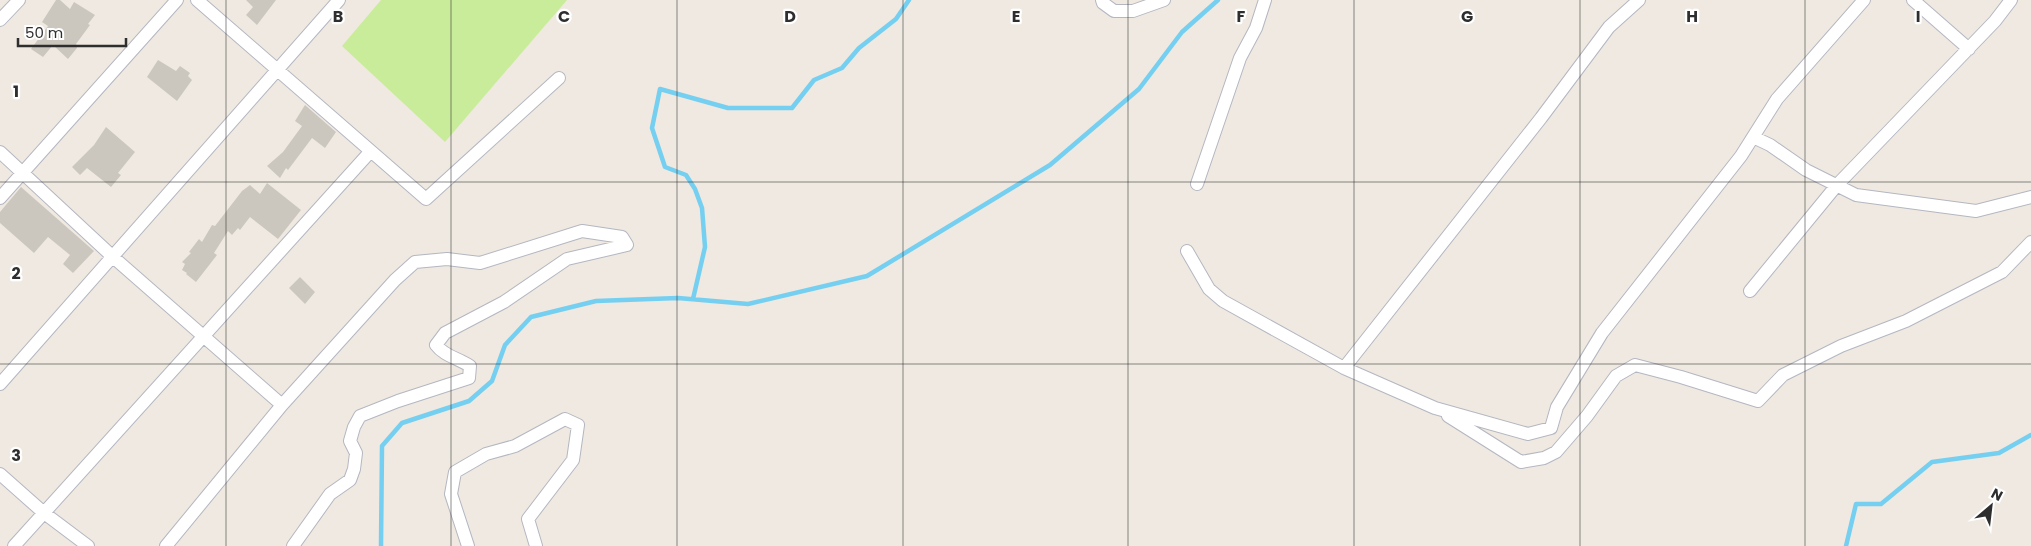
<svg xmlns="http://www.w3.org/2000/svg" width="2031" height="546" viewBox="0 0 2031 546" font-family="Poppins,sans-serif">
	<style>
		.pitch { fill: #c9ec9a }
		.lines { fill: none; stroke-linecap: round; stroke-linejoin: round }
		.stream { stroke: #75cff0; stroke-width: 4.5 }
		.building { fill: #cbc7bf }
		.minor-casing { stroke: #b4b7c1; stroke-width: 14 }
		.minor { stroke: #fff; stroke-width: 12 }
		.grid { fill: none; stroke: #2e2e2e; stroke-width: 1; stroke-opacity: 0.55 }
		.grid-label { font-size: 16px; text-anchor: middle; font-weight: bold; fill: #2e2e2e; stroke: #fff; stroke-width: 4.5; stroke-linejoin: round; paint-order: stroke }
	</style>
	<rect width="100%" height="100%" fill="#efe9e1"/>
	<path class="pitch" d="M381 0H567L445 142 342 46Z"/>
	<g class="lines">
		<path class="stream" d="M693 299 705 247 702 208 695 189 686 175 665 167 652 128 660 89 728 108H792L814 80 842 68 859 48 896 19 909 0
			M381 546 382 446 402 423 469 401 492 381 505 345 531 317 596 301 678 298 748 304 867 276 1050 165 1139 89 1182 32 1218 0
			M1846 546 1856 504H1881L1932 462 1999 453 2031 435"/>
	</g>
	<path class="building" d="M56 0H60L70 9 74 2 95 15 88 24 90 25 76 44 77 48 68 59 53 45 43 57 31 49 48 26 42 22Z
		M246 0H276L257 25 246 15 253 7Z
		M158 60 176 71 180 66 190 73 188 76 192 80 177 101 147 77Z
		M305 105 336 132 325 148 312 138 288 170 286 168 280 178 267 166 283 152 302 126 295 121Z
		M106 127 135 152 118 173 121 175 111 187 87 168 80 175 72 167 94 145Z
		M267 183 301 210 278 239 250 217 240 230 238 228 232 235 228 231 214 253 217 255 196 282 186 274 187 273 182 270 185 264 182 262 191 253 189 252 199 239 202 242 212 225 215 226 242 191 250 185 260 194Z
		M21 187 94 251 73 273 63 264 70 255 48 237 34 253 0 223V212Z
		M300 277 315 292 305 304 289 288Z"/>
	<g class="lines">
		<g class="minor-casing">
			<path id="minor" d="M197 0 426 199 559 78
				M1102 0 1103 3 1114 11H1133L1164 0
				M1913 0 1969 49
				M0 20 19 0
				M1753 137 1777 99 1864 0
				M0 152 113 257 282 405
				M1197 184 1240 58 1256 28 1265 0
				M0 198 177 0
				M1187 251 1209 289 1223 301 1344 368 1435 408 1528 434 1551 428 1557 407 1602 333 1741 156 1753 137 1770 145 1806 170 1856 195 1976 211 2031 197
				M1750 291 1837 185 1995 21 2011 0
				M1344 368 1541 118 1609 27 1639 0
				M0 384 339 0
				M1448 416 1521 462 1544 458 1556 452 1587 416 1616 376 1635 365 1681 377 1758 401 1783 375 1841 346 1906 321 2002 272 2031 242
				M0 474 44 513 88 546
				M14 546 370 152
				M166 546 282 405 395 280 415 262 447 259 480 263 582 231 622 237 627 245 567 259 504 302 445 333 436 345C444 356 458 358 470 366L469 378 398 401 360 416 354 427 350 441 356 453 354 469 350 480 330 494 293 546
				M468 546 451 494 455 472 486 454 515 446 565 419 578 425 573 460 528 519 536 546"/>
		</g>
		<use href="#minor" class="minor"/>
	</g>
	<path class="grid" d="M226 0V546M451 0V546M677 0V546M903 0V546M1128 0V546M1354 0V546M1580 0V546M1805 0V546M0 182H2031M0 364H2031"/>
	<g class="grid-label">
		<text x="338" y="22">B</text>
		<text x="564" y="22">C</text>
		<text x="790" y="22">D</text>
		<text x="1016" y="22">E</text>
		<text x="1241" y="22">F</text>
		<text x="1467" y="22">G</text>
		<text x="1692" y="22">H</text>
		<text x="1918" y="22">I</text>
		<text x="16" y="97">1</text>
		<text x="16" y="279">2</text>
		<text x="16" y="461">3</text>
	</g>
	<g transform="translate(1991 506) rotate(28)" stroke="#ffffff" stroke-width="4" paint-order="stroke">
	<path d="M0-4L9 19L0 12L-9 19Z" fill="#2e2e2e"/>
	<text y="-8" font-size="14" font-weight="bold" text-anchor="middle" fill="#2e2e2e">N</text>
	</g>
	<path d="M18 38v8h108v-8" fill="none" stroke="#2e2e2e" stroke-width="2.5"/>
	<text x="25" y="38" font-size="15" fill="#2e2e2e" stroke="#ffffff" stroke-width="4" paint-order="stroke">50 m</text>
</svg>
